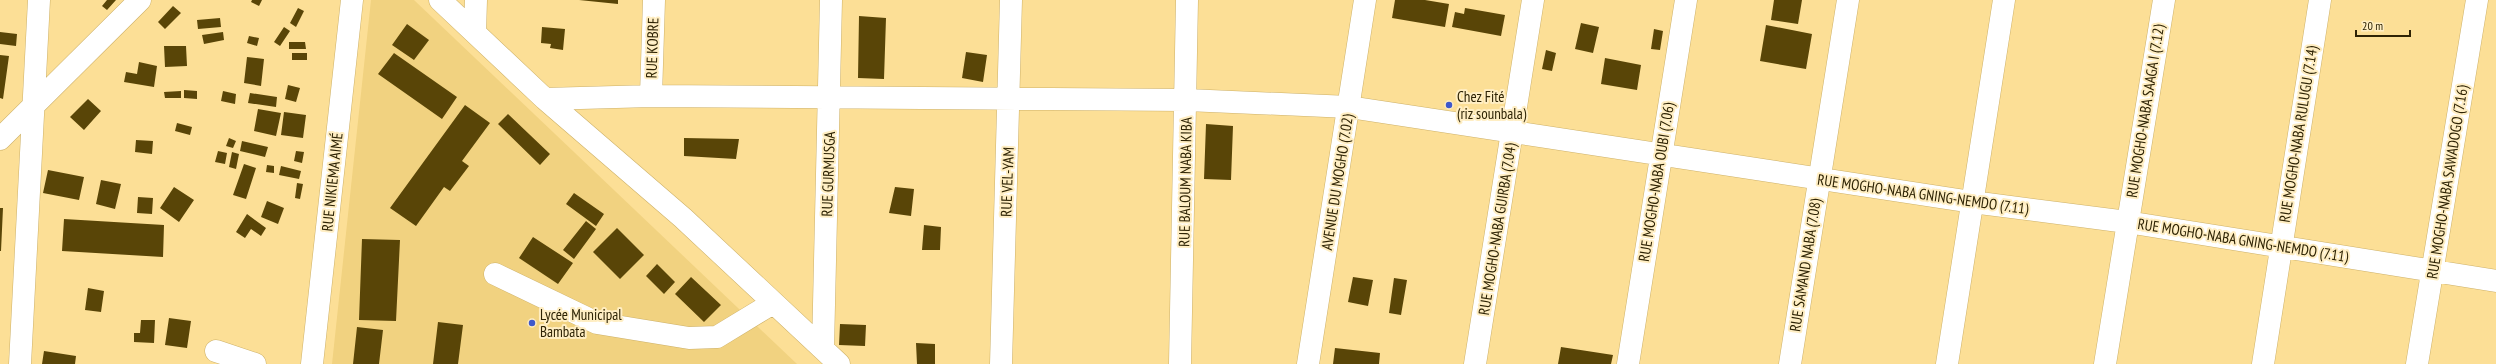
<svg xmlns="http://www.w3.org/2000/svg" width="2496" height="364" viewBox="0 0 2496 364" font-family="'PT Sans Narrow',sans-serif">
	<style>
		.built { fill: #f1d280 }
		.building { fill: #594507 }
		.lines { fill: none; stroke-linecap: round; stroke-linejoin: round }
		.minor-casing { stroke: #cdb169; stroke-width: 23 }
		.major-casing { stroke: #cdb169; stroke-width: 23 }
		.minor { stroke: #fff; stroke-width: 22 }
		.major { stroke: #fff; stroke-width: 22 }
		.poi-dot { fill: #3e58cb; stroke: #ffeec3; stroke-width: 1.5 }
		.labels { text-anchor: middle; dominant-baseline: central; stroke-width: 4; stroke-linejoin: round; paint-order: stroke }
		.street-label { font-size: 15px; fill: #2e2304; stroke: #ffeec3 }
		.poi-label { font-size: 15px; fill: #2e2304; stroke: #ffeec3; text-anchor: start }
	</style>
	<rect width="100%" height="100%" fill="#fcdf96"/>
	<path class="built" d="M371 0H414L797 364H332Z"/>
	<path class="building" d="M107 0H116L107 10 102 6Z
		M252 0H262L259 6 251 2Z
		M579 0H618V4Z
		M1395 0H1425L1449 4 1445 27 1392 18Z
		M1774 0H1802L1798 24 1771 20Z
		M173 6 181 13 165 29 158 22Z
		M298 8 304 11 296 27 290 23Z
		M1465 8 1505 15 1501 36 1452 27 1455 12 1464 14Z
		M859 16 886 18 884 79 858 78Z
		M220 18 221 27 198 29 197 20Z
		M1581 23 1599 27 1593 53 1575 49Z
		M407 24 429 40 414 60 392 45Z
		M1766 25 1812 34 1806 69 1760 61Z
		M284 27 290 31 280 46 274 42Z
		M542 27 565 29 563 50 550 48 551 44 541 43Z
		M1654 29 1663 31 1660 50 1651 49Z
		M0 32 17 34 16 46 0 44Z
		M223 32 224 40 204 44 202 35Z
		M249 36 259 38 257 46 247 43Z
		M289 42H305L306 49H289Z
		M164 46H186L187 66 165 67Z
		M1546 50 1556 53 1552 71 1542 69Z
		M966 52 987 55 983 82 962 78Z
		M292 53H307V60H292Z
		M394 53 457 97 442 119 378 74Z
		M0 55 9 56 3 99 0 98Z
		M247 57 264 59 261 86 244 83Z
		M1605 58 1641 65 1637 90 1601 84Z
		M139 62 157 66 154 87 124 82 126 72 137 74Z
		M288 85 300 88 296 102 285 99Z
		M184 90 197 91V99L184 98Z
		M181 91V98H165L164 92Z
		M223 91 236 94 235 104 221 101Z
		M250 93 277 97 276 107 248 103Z
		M88 99 101 111 84 130 70 117Z
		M465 105 490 123 462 161 469 166 450 191 444 187 416 226 390 208Z
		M258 109 281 113 276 136 254 131Z
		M284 112 306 115 303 138 281 135Z
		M508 114 550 154 540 165 498 124Z
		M177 123 192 127 190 135 175 131Z
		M1206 124 1233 126 1231 180 1204 179Z
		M229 138 236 141 233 148 226 146Z
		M684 138 739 139 736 159 684 156Z
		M136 140 153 141 152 154 135 152Z
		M242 141 268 147 265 157 240 151Z
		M218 151 227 153 225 164 215 162Z
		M296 151 304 152 302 163 294 161Z
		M232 152 239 154 236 169 229 167Z
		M244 164 256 168 246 199 233 195Z
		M267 165 274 166V173L266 172Z
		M281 166 301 171 299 179 279 175Z
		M48 170 84 177 79 200 43 193Z
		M101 180 121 184 115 209 96 204Z
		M297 183 303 184 300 199 295 198Z
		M174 187 194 200 179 222 160 208Z
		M895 187 914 189 911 216 889 213Z
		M574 193 604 214 596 226 566 204Z
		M138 197 153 198 152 214 137 213Z
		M267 201 284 208 278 224 261 217Z
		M0 208H3L1 251H0Z
		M247 214 266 228 261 236 251 229 245 238 236 232Z
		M64 219 164 225 163 257 62 251Z
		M586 221 596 229 574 259 563 250Z
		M924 225 941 227 940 250H922Z
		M617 228 644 255 620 279 593 252Z
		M533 237 573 263 558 284 519 258Z
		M362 239 400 240 396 321 359 320Z
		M657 264 675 282 664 294 646 276Z
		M691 277 721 305 704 322 675 294Z
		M1353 277 1373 280 1368 306 1348 302Z
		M1394 278 1407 280 1401 315 1389 313Z
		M88 288 104 291 101 312 85 310Z
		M169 318 191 321 187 348 165 345Z
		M141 320H155L154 343 134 342V333H140Z
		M438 322 463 325 458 364H433Z
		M840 324 866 325 865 346 839 345Z
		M357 327 383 330 379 364H353Z
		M916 343 935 344V364H917Z
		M1561 347 1613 355 1611 364H1558Z
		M1335 348 1380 353 1379 364H1333Z
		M44 351 76 356 75 364H42Z"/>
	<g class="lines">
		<g class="minor-casing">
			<path id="minor" d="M440 0 545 99 683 218 839 364
				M475 32 476 0
				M651 96 654 0
				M545 99 651 96 1187 100 1349 107 1972 202 2127 222 2496 281
				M0 139 140 0
				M495 274 597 323 689 338 717 337 773 303
				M823 348 831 0
				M216 351 255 364
				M20 364 39 0
				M312 364 352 0
				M1001 364 1011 0
				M1180 364 1187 0
				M1475 364 1533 0
				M1628 364 1686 0
				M1790 364 1848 0
				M1947 364 2004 0
				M2105 364 2164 0
				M2263 364 2320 0
				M2417 364 2477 0"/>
		</g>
		<g class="major-casing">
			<path id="major" d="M1308 364 1365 0"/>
		</g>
		<use href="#minor" class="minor"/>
		<use href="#major" class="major"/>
	</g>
	<g class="poi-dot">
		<circle cx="1449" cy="105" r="4"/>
		<circle cx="532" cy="323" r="4"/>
	</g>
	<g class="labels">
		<g class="street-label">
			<text transform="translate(652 48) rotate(-88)">RUE KOBRE</text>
			<text transform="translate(2145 111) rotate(-81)">RUE MOGHO-NABA SAAGA I (7.12)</text>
			<text transform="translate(2298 134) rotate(-81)">RUE MOGHO-NABA RULUGU (7.14)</text>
			<text transform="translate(828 174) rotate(-88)">RUE GURMUSGA</text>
			<text transform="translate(332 182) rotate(-84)">RUE NIKIEMA AIMÉ</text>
			<text transform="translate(1007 182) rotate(-88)">RUE VEL-YAM</text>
			<text transform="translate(1185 182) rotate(-89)">RUE BALOUM NABA KIBA</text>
			<text transform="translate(1337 182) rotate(-81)">AVENUE DU MOGHO (7.02)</text>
			<text transform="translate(1656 182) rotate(-81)">RUE MOGHO-NABA OUBI (7.06)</text>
			<text transform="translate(2447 182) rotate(-81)">RUE MOGHO-NABA SAWADOGO (7.16)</text>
			<text transform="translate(1923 194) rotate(8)">RUE MOGHO-NABA GNING-NEMDO (7.11)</text>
			<text transform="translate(1497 229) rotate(-81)">RUE MOGHO-NABA GUIRBA (7.04)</text>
			<text transform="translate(2243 240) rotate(9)">RUE MOGHO-NABA GNING-NEMDO (7.11)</text>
			<text transform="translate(1805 265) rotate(-81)">RUE SAMAND NABA (7.08)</text>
		</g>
		<g class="poi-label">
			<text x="1457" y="96">Chez Fité<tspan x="1457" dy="17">(riz sounbala)</tspan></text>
			<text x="540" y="314">Lycée Municipal<tspan x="540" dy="17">Bambata</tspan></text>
		</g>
	</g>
	<path d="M2356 30v6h54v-6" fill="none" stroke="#2e2304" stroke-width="2"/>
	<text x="2362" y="30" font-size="12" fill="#2e2304" stroke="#ffeec3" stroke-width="3" paint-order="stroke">20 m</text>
</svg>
